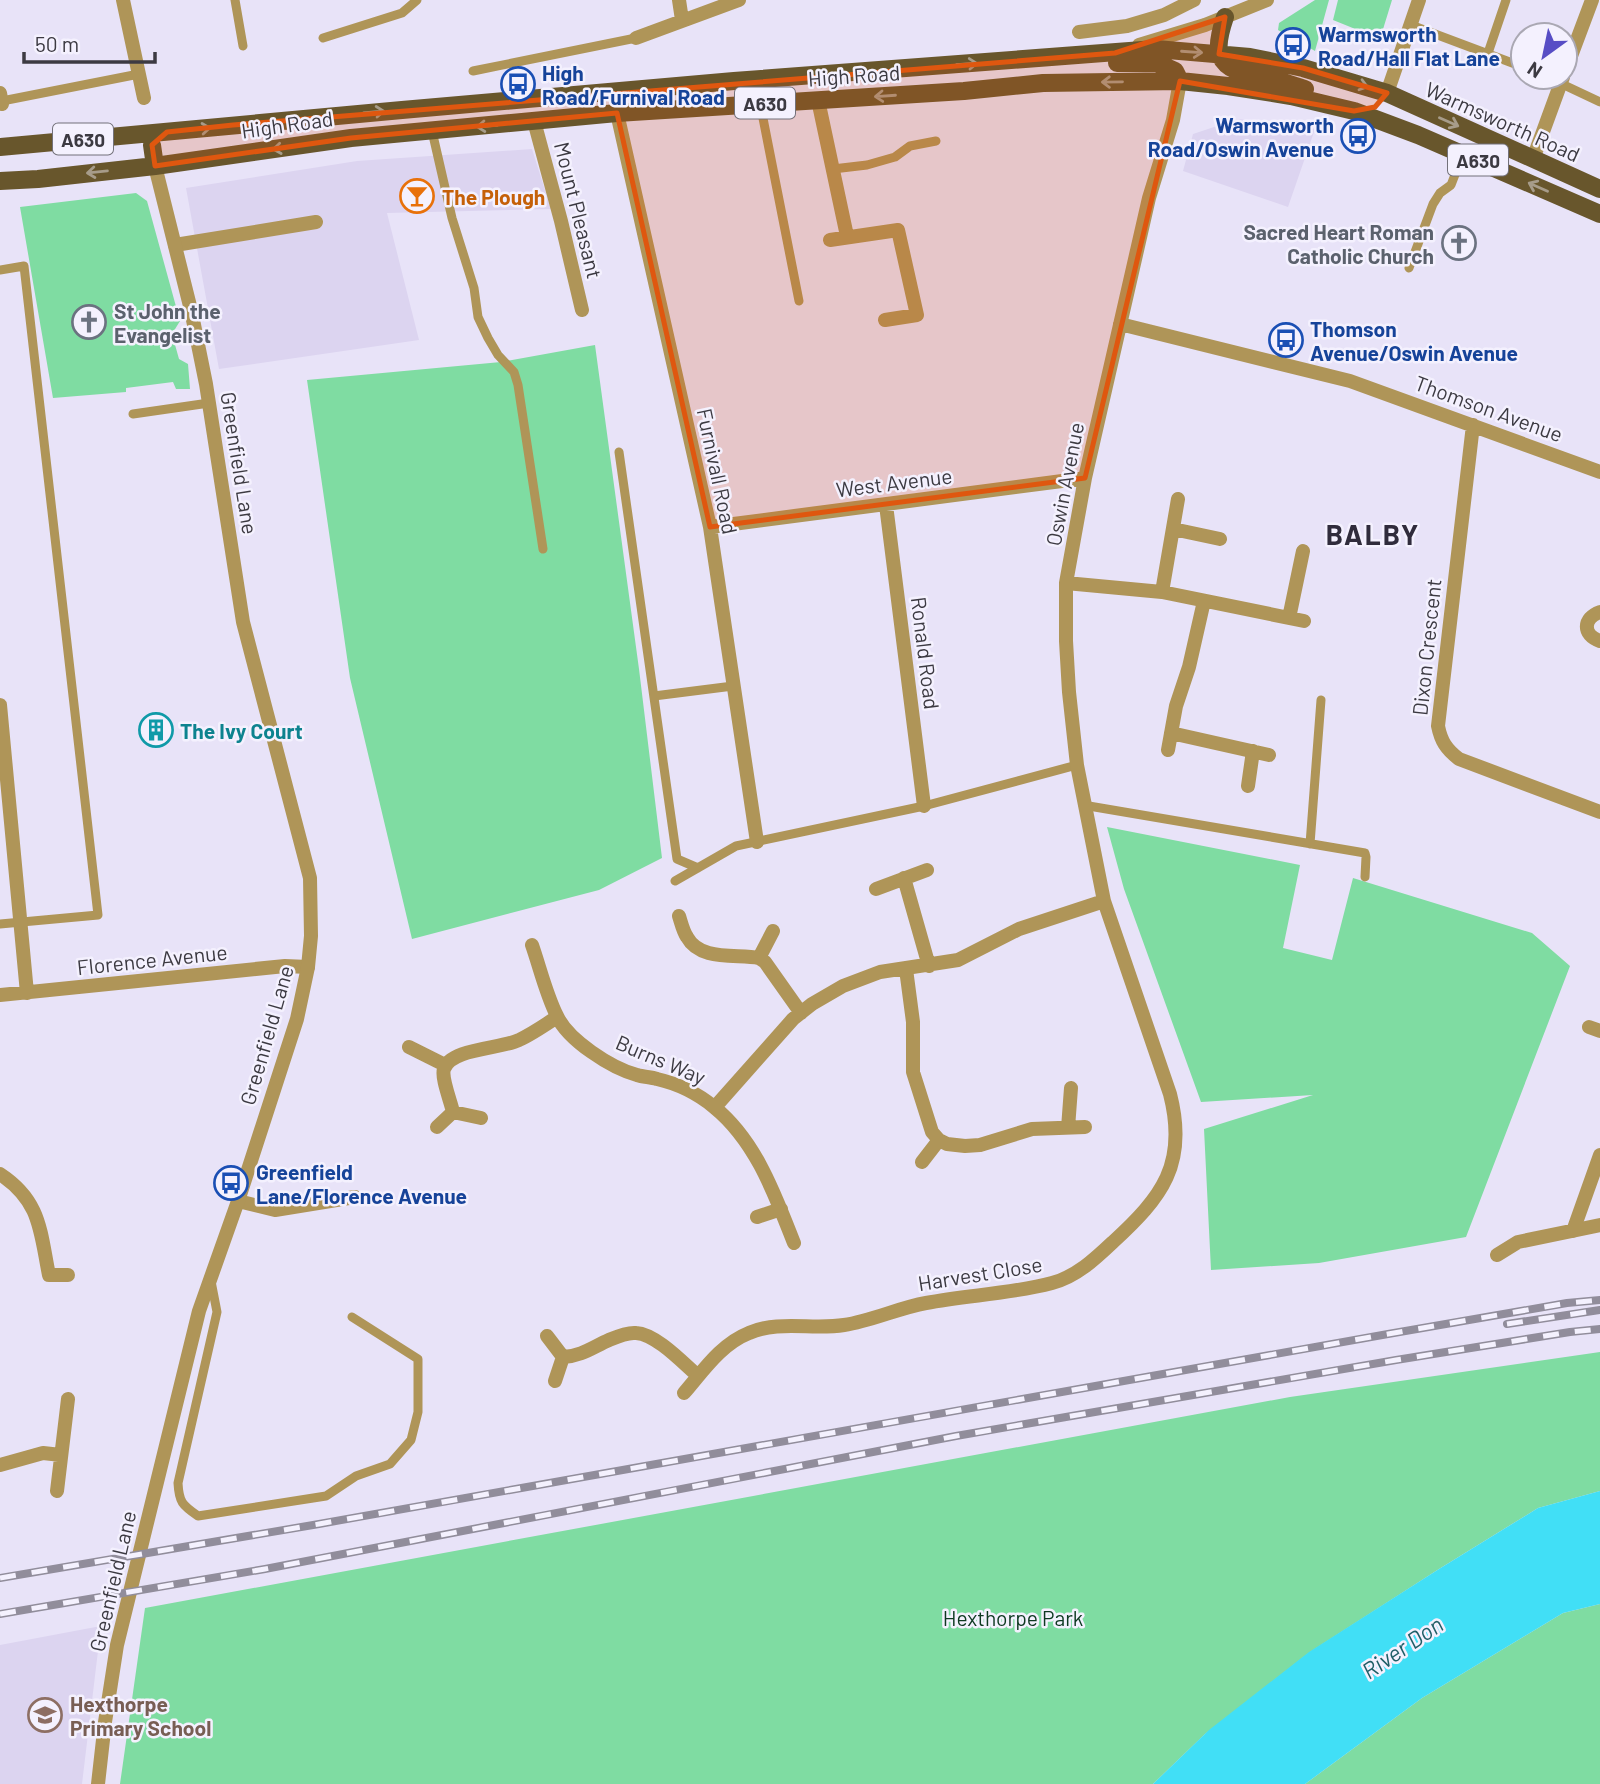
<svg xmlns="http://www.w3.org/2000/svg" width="1600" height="1784" viewBox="0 0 1600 1784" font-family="Barlow,sans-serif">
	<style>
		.built { fill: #dcd4f0 }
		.green { fill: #7fdca2 }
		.water { fill: #41dff6 }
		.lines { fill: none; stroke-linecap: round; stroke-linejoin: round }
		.service { stroke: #af9558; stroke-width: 9 }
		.minor { stroke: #af9558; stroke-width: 14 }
		.tertiary { stroke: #af9558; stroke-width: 14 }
		.primary { stroke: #68562c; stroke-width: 18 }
		.rail-casing { stroke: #918d9b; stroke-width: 8 }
		.rail { stroke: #f4f1fe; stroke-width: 5; stroke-dasharray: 16; stroke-linecap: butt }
		.oneway { stroke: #a79c8a }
		.marked { fill: #df570f; fill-opacity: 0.2; stroke: #df570f; stroke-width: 5; stroke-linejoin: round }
		.labels { text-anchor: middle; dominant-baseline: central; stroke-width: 5; stroke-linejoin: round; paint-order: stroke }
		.shield { fill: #f4f1fe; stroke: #73717a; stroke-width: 2 }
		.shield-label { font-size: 19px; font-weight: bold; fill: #3c3a42 }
		.transit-label { font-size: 21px; font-weight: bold; fill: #164399; stroke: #f4f1fe; text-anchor: start }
		.street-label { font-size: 21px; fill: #3c3a42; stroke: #f4f1fe }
		.food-label { font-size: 21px; font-weight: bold; fill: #c56008; stroke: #f4f1fe; text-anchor: start }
		.worship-label { font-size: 21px; font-weight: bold; fill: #5b616d; stroke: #f4f1fe; text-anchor: end }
		.culture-label { font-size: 21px; font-weight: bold; fill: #0d838f; stroke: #f4f1fe; text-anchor: start }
		.park-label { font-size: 21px; fill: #0d3921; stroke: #f4f1fe }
		.education-label { font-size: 21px; font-weight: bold; fill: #785e54; stroke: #f4f1fe; text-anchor: start }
		.water-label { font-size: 23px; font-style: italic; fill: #205f68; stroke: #f4f1fe }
		.district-label { font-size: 28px; font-weight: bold; letter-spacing: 2px; fill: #302c3c; stroke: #f4f1fe }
	</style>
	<rect width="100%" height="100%" fill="#e8e3f8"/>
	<path class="built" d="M1238 119 1315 129 1288 207 1183 171 1193 134Z
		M532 149 551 209 387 213 419 340 219 369 186 188 357 161Z
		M101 1626 82 1784H0V1645Z"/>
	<path class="green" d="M1315 0H1329L1315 51 1278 30 1279 23Z
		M1338 0H1392L1380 39 1333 20Z
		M136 193 147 201 180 321 172 334 179 359 188 364 190 389H176L173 382 126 388V392L53 398 20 207Z
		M595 345 639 669 662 858 599 890 412 939 350 678 307 380 501 362Z
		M1107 827 1300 865 1283 948 1332 960 1353 878 1532 933 1570 966 1466 1237 1319 1263 1211 1270 1204 1129 1313 1095 1201 1102 1124 889Z
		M1600 1352V1491L1538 1508 1439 1569 1310 1652 1205 1734 1153 1784H120L145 1608 1290 1397Z
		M1600 1604V1784H1305L1422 1698 1563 1613Z"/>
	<path class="water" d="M1600 1491V1604L1563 1613 1422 1698 1305 1784H1153L1209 1730 1309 1652 1439 1569 1538 1508Z"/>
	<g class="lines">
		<path class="service" d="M235 0 243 46
			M1411 25 1523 67
			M323 38 402 13 417 0
			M1488 53 1506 0
			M473 71 636 38
			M1547 77 1600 102
			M2 101 139 74
			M760 103 799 301
			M432 131 452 218 474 288 478 317 488 338 498 355 514 372 518 385 543 549
			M833 169 867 165 895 157 910 146 936 141
			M1409 268 1433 204 1440 193 1451 185 1463 154
			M0 270 24 266 98 915 0 924
			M133 414 209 403
			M619 452 677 859 698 868
			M654 696 733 686
			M1083 805 1365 853 1366 857 1365 877
			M1310 844 1321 700
			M675 881 736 846 924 806 1077 765
			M211 1281 217 1312 178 1483C179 1502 182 1505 198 1516L326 1496 356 1476 390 1464 411 1440 418 1412V1359L352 1317"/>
		<path class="minor" d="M123 0 144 98
			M679 0 682 20
			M1079 32 1127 26 1164 15 1194 0
			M636 38 739 0
			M1565 72 1592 0
			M0 93 2 104
			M818 100 847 236
			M617 113 710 527 757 842
			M534 121 561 221 582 310
			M1533 159 1563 77
			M830 240 898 230 917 315 885 320
			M175 245 316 222
			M1120 324 1350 381 1600 472
			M1473 425 1438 726C1441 741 1446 749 1459 759L1600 812
			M886 505 924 806
			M710 527 1085 478
			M1173 529 1220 539
			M1066 583 1162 592 1304 621
			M1162 592 1178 499
			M1600 612C1583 618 1582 635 1600 641
			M1289 618 1303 551
			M0 705 27 993
			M1171 733 1269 755
			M1168 750 1176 706 1189 667 1204 601
			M1248 786 1253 751
			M904 878 929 966
			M876 889 927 870
			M679 916C681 922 683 931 687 937 700 961 735 954 759 958L765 962 801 1013
			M532 945C540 968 546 994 557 1016 568 1040 611 1068 637 1075 643 1077 651 1077 657 1079 679 1084 697 1093 714 1107 756 1141 775 1195 794 1243
			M759 958 773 931
			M906 969 913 1022V1072L932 1132 939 1140 947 1144 965 1146 980 1145 1032 1129 1085 1127
			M0 995 285 966 308 967
			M1589 1027 1600 1031
			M409 1047 445 1065
			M715 1107 793 1019 812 1004 843 986 880 972 958 960 1019 929 1104 901
			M453 1112C451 1102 441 1078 444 1069 451 1048 501 1049 519 1040 532 1034 545 1025 557 1017
			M437 1127 453 1112 481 1118
			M1068 1128 1071 1088
			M922 1162 939 1140
			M0 1174C41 1201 40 1231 49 1275H68
			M238 1201 275 1210 355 1197
			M757 1217 781 1209
			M1573 1231 1600 1155
			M1497 1255 1518 1242 1600 1225
			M547 1336 563 1357 555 1381
			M563 1357C582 1356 593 1347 609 1340 616 1337 627 1332 636 1333 656 1334 683 1363 698 1376
			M684 1393C703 1371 721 1344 749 1333 778 1320 813 1330 844 1325 872 1321 898 1308 926 1303 967 1295 1011 1294 1052 1283 1076 1277 1095 1259 1113 1242 1162 1197 1188 1164 1170 1094L1104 901 1077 765 1069 692 1066 641V583L1085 478 1149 198 1173 120 1180 81
			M0 1465 43 1453 61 1455
			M57 1491 68 1399"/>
		<path class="tertiary" d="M1139 45 1205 25 1267 0
			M1387 93 1419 0
			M98 1784 105 1722 117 1645 199 1311 238 1201 297 1019 308 967 311 936 310 878 243 622 206 384 191 310 155 166"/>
		<path class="primary" d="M1225 17C1222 26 1216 45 1220 55 1228 75 1255 75 1273 79 1284 82 1295 86 1305 89
			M1117 63H1157L1175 71 1180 81
			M152 145 155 166
			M0 147 402 110 734 81 1156 49 1250 57 1303 68 1387 93 1600 189
			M0 181 38 179 155 166 351 138 617 113 964 91 1043 83 1180 81 1228 86 1291 96 1354 111 1418 135 1600 214"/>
		<g class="rail-casing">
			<path id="rail" d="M1507 1324 1600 1310
				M0 1578 319 1524 1388 1334 1567 1303 1600 1300
				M0 1614 265 1569 956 1436 1396 1360 1570 1332 1600 1329"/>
		</g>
		<use href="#rail" class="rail"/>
	</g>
	<defs><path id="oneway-shaft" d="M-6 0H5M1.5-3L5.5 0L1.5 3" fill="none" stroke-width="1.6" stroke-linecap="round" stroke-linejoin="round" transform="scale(1.75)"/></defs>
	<g class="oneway">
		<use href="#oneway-shaft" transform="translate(1192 52) rotate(4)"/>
		<use href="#oneway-shaft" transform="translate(967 64) rotate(-4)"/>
		<use href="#oneway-shaft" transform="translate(1112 82) rotate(179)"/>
		<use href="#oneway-shaft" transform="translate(1358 84) rotate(17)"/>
		<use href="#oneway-shaft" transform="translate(885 96) rotate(176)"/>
		<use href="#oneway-shaft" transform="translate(374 112) rotate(-5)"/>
		<use href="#oneway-shaft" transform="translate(1449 122) rotate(24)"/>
		<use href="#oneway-shaft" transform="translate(487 126) rotate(175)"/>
		<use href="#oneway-shaft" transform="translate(200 129) rotate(-6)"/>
		<use href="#oneway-shaft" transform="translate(283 148) rotate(172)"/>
		<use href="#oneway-shaft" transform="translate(97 172) rotate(174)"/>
		<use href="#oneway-shaft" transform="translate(1538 187) rotate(-156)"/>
	</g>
	<path class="marked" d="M1225 17 1219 54 1303 68 1387 93 1375 107 1354 111 1180 81 1085 478 710 527 617 113 351 138 155 166 152 145 167 132 233 125 1115 53Z"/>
	<defs>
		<g id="bus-ring" transform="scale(1.75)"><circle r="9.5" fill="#f4f1fe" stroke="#1a4fb4" stroke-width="1.5"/><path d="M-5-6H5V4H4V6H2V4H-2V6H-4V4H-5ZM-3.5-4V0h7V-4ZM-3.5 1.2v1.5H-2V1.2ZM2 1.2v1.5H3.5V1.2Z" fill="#1a4fb4"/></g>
		<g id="bar-ring" transform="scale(1.75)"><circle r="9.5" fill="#f4f1fe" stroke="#e8710a" stroke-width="1.5"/><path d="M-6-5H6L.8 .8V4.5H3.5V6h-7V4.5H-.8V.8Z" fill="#e8710a"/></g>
		<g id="church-ring" transform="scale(1.75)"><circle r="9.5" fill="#f4f1fe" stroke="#6b7280" stroke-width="1.5"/><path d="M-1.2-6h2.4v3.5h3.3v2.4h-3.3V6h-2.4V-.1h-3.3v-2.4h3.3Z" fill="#6b7280"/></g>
		<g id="building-ring" transform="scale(1.75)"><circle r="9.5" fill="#f4f1fe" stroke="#0f9aa8" stroke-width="1.5"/><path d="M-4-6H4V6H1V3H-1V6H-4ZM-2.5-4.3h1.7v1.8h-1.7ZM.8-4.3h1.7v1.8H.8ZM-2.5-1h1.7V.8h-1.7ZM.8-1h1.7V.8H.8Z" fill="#0f9aa8"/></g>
		<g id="school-ring" transform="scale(1.75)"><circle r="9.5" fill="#f4f1fe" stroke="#8d6e63" stroke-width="1.5"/><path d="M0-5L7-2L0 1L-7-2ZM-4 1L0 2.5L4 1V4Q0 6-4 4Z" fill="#8d6e63"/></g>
	</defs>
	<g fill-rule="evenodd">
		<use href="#bus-ring" x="1293" y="45"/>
		<use href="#bus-ring" x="518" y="84"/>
		<use href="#bus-ring" x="1358" y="136"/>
		<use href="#bar-ring" x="417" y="196"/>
		<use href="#church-ring" x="1459" y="243"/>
		<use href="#church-ring" x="89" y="322"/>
		<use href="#bus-ring" x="1286" y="340"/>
		<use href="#building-ring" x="156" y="730"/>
		<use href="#bus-ring" x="231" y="1183"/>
		<use href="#school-ring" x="45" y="1715"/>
	</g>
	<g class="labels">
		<g class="shield">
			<rect x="735" y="87.5" width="60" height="31" rx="5"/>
			<rect x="53" y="123.5" width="60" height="31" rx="5"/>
			<rect x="1448" y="144.5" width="60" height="31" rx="5"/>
		</g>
		<g class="shield-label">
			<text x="765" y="103">A630</text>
			<text x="83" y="139">A630</text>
			<text x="1478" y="160">A630</text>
		</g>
		<g class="transit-label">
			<text x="1318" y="33">Warmsworth<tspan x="1318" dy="24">Road/Hall Flat Lane</tspan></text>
			<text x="542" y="72">High<tspan x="542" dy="24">Road/Furnival Road</tspan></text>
			<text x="1334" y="124" text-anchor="end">Warmsworth<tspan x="1334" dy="24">Road/Oswin Avenue</tspan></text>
			<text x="1310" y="328">Thomson<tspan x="1310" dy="24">Avenue/Oswin Avenue</tspan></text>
			<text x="256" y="1171">Greenfield<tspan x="256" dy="24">Lane/Florence Avenue</tspan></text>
		</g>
		<g class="street-label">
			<text transform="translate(854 75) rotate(-4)">High Road</text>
			<text transform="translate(1503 121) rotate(24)">Warmsworth Road</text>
			<text transform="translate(287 124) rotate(-8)">High Road</text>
			<text transform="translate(579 210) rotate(76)">Mount Pleasant</text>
			<text transform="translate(1489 408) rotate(20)">Thomson Avenue</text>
			<text transform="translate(240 463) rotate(81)">Greenfield Lane</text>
			<text transform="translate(718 471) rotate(78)">Furnivall Road</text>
			<text transform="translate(894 482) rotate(-7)">West Avenue</text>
			<text transform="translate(1064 484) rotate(-79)">Oswin Avenue</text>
			<text transform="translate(1426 647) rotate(-84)">Dixon Crescent</text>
			<text transform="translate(926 653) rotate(83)">Ronald Road</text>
			<text transform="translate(152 959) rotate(-6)">Florence Avenue</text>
			<text transform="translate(266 1035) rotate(-74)">Greenfield Lane</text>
			<text transform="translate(661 1059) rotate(23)">Burns Way</text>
			<text transform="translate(980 1273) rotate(-9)">Harvest Close</text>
			<text transform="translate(112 1581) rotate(-77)">Greenfield Lane</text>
		</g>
		<g class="food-label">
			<text x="442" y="196">The Plough</text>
		</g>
		<g class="worship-label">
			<text x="1434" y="231">Sacred Heart Roman<tspan x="1434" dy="24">Catholic Church</tspan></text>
			<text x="114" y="310" text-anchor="start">St John the<tspan x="114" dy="24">Evangelist</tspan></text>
		</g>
		<g class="culture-label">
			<text x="180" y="730">The Ivy Court</text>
		</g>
		<g class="park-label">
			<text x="1013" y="1617">Hexthorpe Park</text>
		</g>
		<g class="education-label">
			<text x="70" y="1703">Hexthorpe<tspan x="70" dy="24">Primary School</tspan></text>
		</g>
		<g class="water-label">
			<text transform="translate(1402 1647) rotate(-34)">River Don</text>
		</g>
		<g class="district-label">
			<text x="1373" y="534">BALBY</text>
		</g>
	</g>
	<g transform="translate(1544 56) rotate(213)"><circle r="33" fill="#f4f1fe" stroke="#aaa8b3" stroke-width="2"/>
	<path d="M0-5L12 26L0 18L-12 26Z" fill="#574dc5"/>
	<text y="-10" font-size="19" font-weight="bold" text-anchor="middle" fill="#3c3a42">N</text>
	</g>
	<path d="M24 52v10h131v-10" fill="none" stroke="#3c3a42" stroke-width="3.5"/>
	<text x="35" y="52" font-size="21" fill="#3c3a42" stroke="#f4f1fe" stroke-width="5" paint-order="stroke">50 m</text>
</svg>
